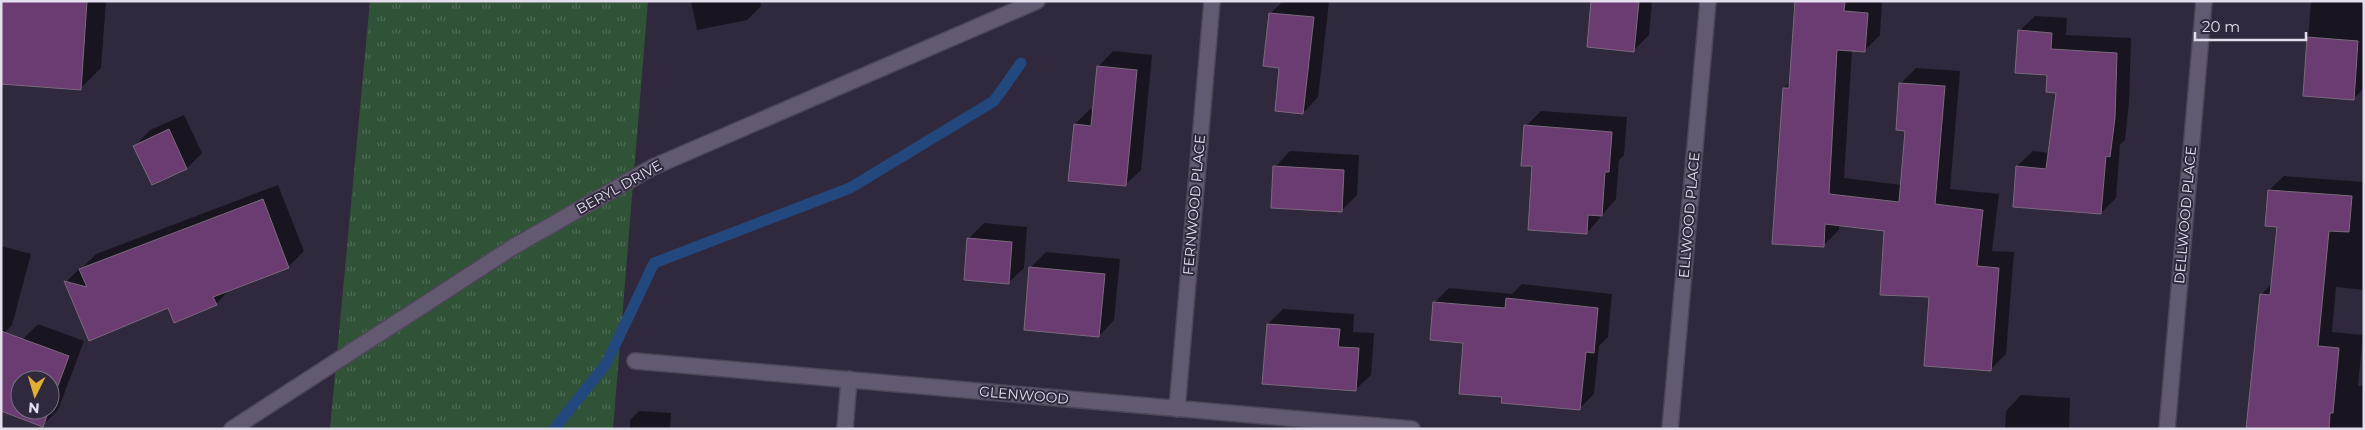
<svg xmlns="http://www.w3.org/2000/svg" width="2365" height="430" viewBox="0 0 2365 430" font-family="Montserrat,sans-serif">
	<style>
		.grass { fill: url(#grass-tufts) }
		.shadow { fill: #0007; fill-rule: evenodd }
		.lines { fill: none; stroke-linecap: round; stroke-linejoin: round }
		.stream { stroke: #23487e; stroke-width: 11 }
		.building { fill: #6b3c71; stroke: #7b697d }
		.street-casing { stroke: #4d4657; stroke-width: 18 }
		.street { stroke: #635a71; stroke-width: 15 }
		.labels { text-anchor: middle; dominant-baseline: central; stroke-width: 4; stroke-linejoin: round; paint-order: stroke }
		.street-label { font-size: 14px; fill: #e4deec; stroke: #30283c }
	</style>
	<defs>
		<pattern id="grass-tufts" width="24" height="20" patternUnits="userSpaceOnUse" patternTransform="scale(1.25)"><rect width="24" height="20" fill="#305338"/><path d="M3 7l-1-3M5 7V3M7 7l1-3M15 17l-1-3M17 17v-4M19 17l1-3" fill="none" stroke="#4e6b55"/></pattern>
	</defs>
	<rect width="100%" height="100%" fill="#30283c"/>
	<path class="grass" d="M370 1H648L613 429H330Z"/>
	<path class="shadow" d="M1 1H106L101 68 80 89Z
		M691 1H760L761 6 747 20 697 30Z
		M1283 1 1329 2 1318 97 1303 113 1271 13Z
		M1593 1H1652L1649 35 1634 50Z
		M1796 1H1882L1880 35 1864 51 1852 50 1844 178 1902 185 1907 130 1900 84 1916 68 1960 71 1950 189 1999 194 1992 251 2014 252 2006 354 1990 370 1931 296 1885 230 1839 224V230L1823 246 1784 88 1790 82Z
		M2311 1H2364V88L2354 98 2304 95Z
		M2035 16 2067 18 2066 35 2131 38 2129 102 2125 140 2120 145 2116 198 2101 213 2017 166 2033 151 2050 153 2057 91 2048 74 2019 31Z
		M1113 51 1152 55 1141 170 1125 185 1075 124 1090 109 1094 110 1098 67Z
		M1541 111 1627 117 1624 155 1619 160 1616 199 1587 233 1526 126Z
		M184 115 202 153 187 168 152 183 135 146 150 130Z
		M1290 151 1359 155 1357 195 1341 211 1275 167Z
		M2284 176 2364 182V290L2336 287 2332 332 2363 335 2358 386H2364V429H2247L2261 295 2272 283 2279 226 2269 190Z
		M278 185 304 251 289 266 231 288 216 304 168 307 90 340 66 282 81 267H83L96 254Z
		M984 223 1027 227 1024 268 1008 283 969 238Z
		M1 246 31 254 12 325 1 337Z
		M1046 252 1120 259 1114 320 1099 336 1031 267Z
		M1522 284 1612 294 1608 337 1599 346 1594 394 1579 409 1503 396 1434 303 1449 288 1512 294Z
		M1283 309 1354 314 1353 332 1374 333 1371 375 1355 390 1268 324Z
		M38 324 84 341 58 410 42 426 1 410 23 339ZM20 380H50V410H20Z
		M2021 395 2070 398 2069 429H2005L2006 411Z
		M639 411 671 413 670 429H630V420Z"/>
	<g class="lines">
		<path class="stream" d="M554 429 606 364 654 263 850 188 994 101 1021 63"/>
	</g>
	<path class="building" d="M1 1H87L81 90 1 84Z
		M1591 1H1639L1634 52 1587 47Z
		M1795 1H1845L1844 11 1868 13 1865 52 1837 50 1829 194 1899 202 1905 131 1896 130 1899 83 1945 86 1935 204 1983 210 1977 266 1999 268 1991 371 1924 366 1929 297 1880 295 1884 231 1825 224 1824 247 1772 244 1783 88H1789Z
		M1269 13 1314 17 1303 114 1275 111 1279 68 1263 66Z
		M2018 30 2052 33 2051 49 2117 53 2115 118 2110 157 2106 156 2101 214 2013 207 2016 166 2046 169 2056 93 2046 92 2047 75 2015 73Z
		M2307 37 2358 41 2354 100 2303 96Z
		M1097 66 1137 70 1126 186 1068 181 1074 124 1091 126Z
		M1524 125 1612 132 1609 172H1605L1602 216 1588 215 1587 234 1528 230 1532 166H1521Z
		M169 129 187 169 152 185 133 146Z
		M1273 166 1344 170 1342 212 1271 208Z
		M2268 190 2352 196 2349 232 2329 231 2318 346 2339 348 2333 413H2330L2329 429H2246L2260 294 2270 295 2277 227 2265 226Z
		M263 199 289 268 213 297 217 305 174 323 168 308 89 341 64 281 87 287 79 269Z
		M967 238 1012 242 1009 284 964 280Z
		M1029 267 1105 274 1099 337 1024 330Z
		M1506 298 1598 308 1594 353 1586 352 1580 410 1501 403 1502 397 1459 394 1463 343 1430 340 1433 302 1505 308Z
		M1267 324 1340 329 1338 347 1359 348 1356 391 1262 384Z
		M1 331 69 356 50 407V380H20V410H49L43 427 1 411Z"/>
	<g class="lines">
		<g class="street-casing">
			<path id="street" d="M635 361 1412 429
				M1177 409 1212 1
				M232 429 513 247 653 167 1037 1
				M845 429 849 379
				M1670 429 1708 1
				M2167 429 2204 1"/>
		</g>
		<use href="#street" class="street"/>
	</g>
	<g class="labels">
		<g class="street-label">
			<text transform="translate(619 187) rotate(-29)">BERYL DRIVE</text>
			<text transform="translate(1194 205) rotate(-85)">FERNWOOD PLACE</text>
			<text transform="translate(1689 215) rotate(-85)">ELLWOOD PLACE</text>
			<text transform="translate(2185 215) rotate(-85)">DELLWOOD PLACE</text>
			<text transform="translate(1024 395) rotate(5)">GLENWOOD</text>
		</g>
	</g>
	<rect width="2365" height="430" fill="none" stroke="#e4deec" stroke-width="5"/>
	<g transform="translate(35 395) rotate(185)"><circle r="24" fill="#30283c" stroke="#787182"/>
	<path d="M0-4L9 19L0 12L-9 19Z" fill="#e1af34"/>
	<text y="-8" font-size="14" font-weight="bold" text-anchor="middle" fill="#e4deec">N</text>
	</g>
	<path d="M2195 32v8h111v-8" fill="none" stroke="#e4deec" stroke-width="2.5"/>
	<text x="2202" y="32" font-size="15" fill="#e4deec" stroke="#30283c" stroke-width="4" paint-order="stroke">20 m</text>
</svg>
